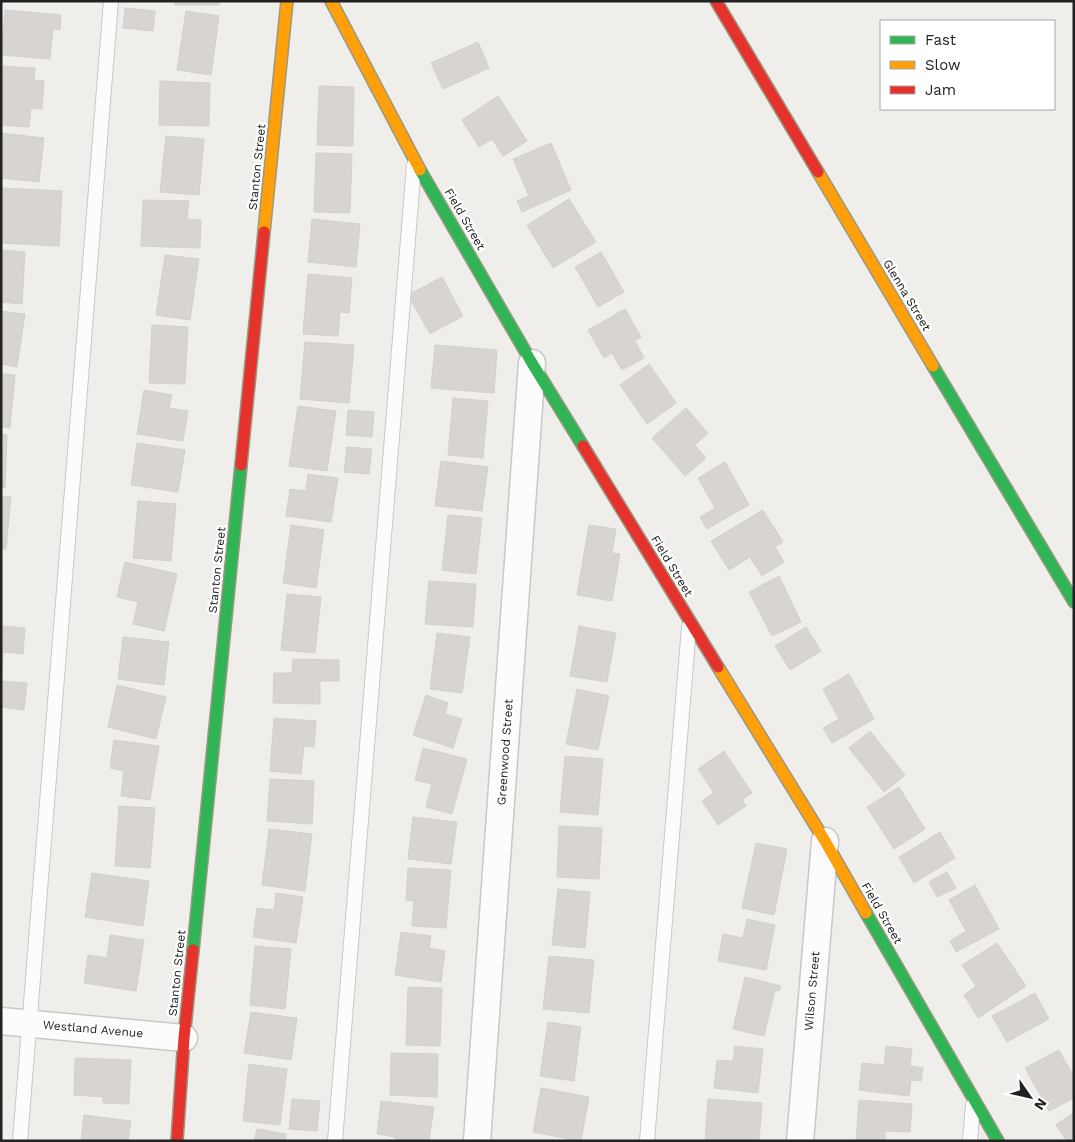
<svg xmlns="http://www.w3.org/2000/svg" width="1075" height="1142" viewBox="0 0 1075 1142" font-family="'Work Sans',sans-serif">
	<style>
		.building { fill: #d7d4d2; stroke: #d3d0cc }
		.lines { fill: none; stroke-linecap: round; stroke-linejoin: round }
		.lane-casing { stroke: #c9c8c7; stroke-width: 16 }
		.street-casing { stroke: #c9c8c7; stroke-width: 29 }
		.fast-casing { stroke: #999a82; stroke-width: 14 }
		.slow-casing { stroke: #999a82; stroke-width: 14 }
		.jam-casing { stroke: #999a82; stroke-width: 14 }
		.lane { stroke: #fdfcfc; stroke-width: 14 }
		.street { stroke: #fdfcfc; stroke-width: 26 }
		.fast { stroke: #30b455; stroke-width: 11 }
		.slow { stroke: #ff9f0a; stroke-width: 11 }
		.jam { stroke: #e5322d; stroke-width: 11 }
		.labels { text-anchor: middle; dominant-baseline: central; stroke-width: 4.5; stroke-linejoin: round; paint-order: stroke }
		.street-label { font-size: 12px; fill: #222; stroke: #fff }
	</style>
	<rect width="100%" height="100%" fill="#f0eeeb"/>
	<path class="building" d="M175 1H219V5H175Z
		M125 8 155 11 153 31 123 28Z
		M5 10 61 15 60 30 53 29 50 59 1 55Z
		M186 11 219 16 211 75 177 70Z
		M478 42 489 68 443 89 431 63Z
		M2 66 35 68 34 80 44 81 42 109 31 108 29 127 1 125Z
		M160 81 210 83 209 126 159 125Z
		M319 86 354 87 353 146 317 145Z
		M498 96 527 141 503 156 492 139 479 147 462 120Z
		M1 133 44 138 39 182 1 178Z
		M166 136 204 139 199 195 160 192Z
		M551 143 571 190 522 212 517 201 529 196 513 159Z
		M316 153 352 154 350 213 314 212Z
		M1 188 62 191 59 246 1 243Z
		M569 199 596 242 553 268 527 225Z
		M143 200 189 201 187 219 201 220 200 248 141 246Z
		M312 219 360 224 356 267 308 262Z
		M1 250 25 252 22 304 1 302Z
		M601 252 624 292 598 307 575 267Z
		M165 255 199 259 190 320 156 315Z
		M308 274 352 278 349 313 340 312 338 336 303 334Z
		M442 277 463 316 430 334 408 295Z
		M625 309 641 337 635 341 644 358 622 370 612 353 604 358 588 330Z
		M1 311 25 314 17 367 1 364Z
		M152 325 188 327 185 384 149 383Z
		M305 342 354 345 349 403 300 399Z
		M435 345 497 350 494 393 431 388Z
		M649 364 676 403 647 424 620 385Z
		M1 374 15 375 10 428 1 427Z
		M144 390 172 395 169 408 188 411 183 441 137 434Z
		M453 398 488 401 483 458 448 455Z
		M298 406 336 411 327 471 289 466Z
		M686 408 708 433 695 445 706 458 685 476 652 438Z
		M348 410 374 412 372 437 346 435Z
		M1 434 7 435 5 488 1 487Z
		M137 443 185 450 178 492 131 485Z
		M347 447 372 449 369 474 344 472Z
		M441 461 488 467 482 511 435 506Z
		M725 462 749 505 707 529 700 517 715 508 698 478Z
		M308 474 338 478 331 522 286 516 290 489 306 491Z
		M1 497H11L6 549H1Z
		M138 501 176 504 171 561 133 558Z
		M763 510 783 542 775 547 784 562 762 576 750 557 729 570 711 541Z
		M448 515 482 518 476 574 442 570Z
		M291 525 324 530 316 588 283 583Z
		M589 525 616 529 612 553 620 554 612 601 577 595Z
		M125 562 177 574 164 631 133 624 138 602 117 597Z
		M779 576 801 622 772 636 749 592Z
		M429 581 476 584 473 627 425 624Z
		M287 594 321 597 315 653 281 650Z
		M1 626 25 628 23 654 3 652 2 671Z
		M579 626 616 633 607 682 570 676Z
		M806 627 821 651 790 670 775 646Z
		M437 633 470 637 462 693 430 689Z
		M123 637 169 642 164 685 118 679Z
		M293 659 339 660V681H320V704L273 703 274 673H292Z
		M849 674 874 719 832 743 823 728 839 719 823 689Z
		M1 681 27 683 24 710 1 707Z
		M117 685 166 697 156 739 108 727Z
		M577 689 609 696 598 750 566 744Z
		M426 695 448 703 445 714 462 719 453 748 413 735Z
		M274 718 316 721 314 747 304 746 301 774 270 771Z
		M870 731 905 775 884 792 849 748Z
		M114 740 159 746 150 800 121 796 124 771 110 768Z
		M423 748 467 759 452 814 426 807 432 784 415 780Z
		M724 751 752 793 742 800 746 806 718 825 702 801 714 793 698 769Z
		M565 756 603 759 598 815 560 812Z
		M270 779 314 781 312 824 267 821Z
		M899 787 925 829 894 849 867 807Z
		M119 806 155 808 150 868 115 866Z
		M413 817 457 822 451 864 408 859Z
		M559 826 602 828 599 879 557 877Z
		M269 829 312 834 305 891 262 885Z
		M940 832 955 858 914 883 899 857Z
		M756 843 787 849 774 915 742 908Z
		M408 868 451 870 446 928 412 926 414 901 406 900Z
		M947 872 956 888 937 897 929 882Z
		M92 873 149 881 143 926 85 917Z
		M975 885 999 929 956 952 950 941 966 931 949 900Z
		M558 889 590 892 585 948 552 945Z
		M276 893 303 897 296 943 253 937 257 908 274 910Z
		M747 919 775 925 766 970 718 961 723 934 743 938Z
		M401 932 431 936 429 948 445 951 441 982 395 975Z
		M110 935 144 940 136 991 84 983 88 955 107 958Z
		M997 943 1026 986 978 1018 964 995 976 986 962 965Z
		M255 946 291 949 285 1009 250 1005Z
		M549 956 594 960 589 1013 543 1009Z
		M745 977 781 986 779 991 775 990 764 1036 733 1029Z
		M408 987 442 988 440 1046 406 1045Z
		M1035 993 1049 1019 1007 1042 992 1016Z
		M251 1012 297 1018 291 1060 244 1053Z
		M548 1022 581 1027 574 1081 540 1076Z
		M735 1046 763 1049 758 1093 714 1088 717 1060 733 1061Z
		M886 1046 912 1049 910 1066 923 1068 921 1081 911 1080 909 1096 859 1090 862 1063 884 1065Z
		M1059 1050 1074 1077V1098L1049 1111 1025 1068Z
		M391 1053 438 1054 437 1097 390 1095Z
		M75 1058 131 1060 129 1104 103 1103V1097L74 1095Z
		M249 1064 287 1069 280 1125 243 1121Z
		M541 1088 589 1097 581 1141 533 1132Z
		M292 1099 320 1101 317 1131 289 1129Z
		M708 1099 762 1103 759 1141H705Z
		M859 1100 912 1104 910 1132 885 1131V1141H856Z
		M381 1101 434 1107 429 1141H395V1137L377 1134Z
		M1074 1112V1141H1067L1056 1125Z
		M84 1115 131 1121 128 1141H81Z
		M257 1129 286 1134 285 1141H254Z"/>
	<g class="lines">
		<g class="lane-casing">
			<path id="lane" d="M20 1141 111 1
				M335 1141 414 165
				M647 1141 689 627
				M970 1141 973 1105"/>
		</g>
		<g class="street-casing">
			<path id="street" d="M1 1021 184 1038
				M477 1141 532 363
				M800 1141 825 841"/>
		</g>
		<g class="fast-casing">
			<path id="fast" d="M420 170 532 363 583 446
				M933 366 1074 602
				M866 913 998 1141
				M193 950 241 465"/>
		</g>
		<g class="slow-casing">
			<path id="slow" d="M331 1 420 170
				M818 172 933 366
				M264 232 287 1
				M718 667 825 841 866 913"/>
		</g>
		<g class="jam-casing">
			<path id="jam" d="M716 1 818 172
				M583 446 718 667
				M241 465 264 232
				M177 1141 184 1038 193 950"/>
		</g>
		<use href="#lane" class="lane"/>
		<use href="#street" class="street"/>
		<use href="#fast" class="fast"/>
		<use href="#slow" class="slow"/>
		<use href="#jam" class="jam"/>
	</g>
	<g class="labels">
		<g class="street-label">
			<text transform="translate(257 167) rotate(-84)">Stanton Street</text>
			<text transform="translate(465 219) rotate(60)">Field Street</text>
			<text transform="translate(907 295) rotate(59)">Glenna Street</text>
			<text transform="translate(672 566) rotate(59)">Field Street</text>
			<text transform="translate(217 570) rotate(-84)">Stanton Street</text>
			<text transform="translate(505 752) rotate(-86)">Greenwood Street</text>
			<text transform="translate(882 913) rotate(60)">Field Street</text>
			<text transform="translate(177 973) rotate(-84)">Stanton Street</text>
			<text transform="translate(812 991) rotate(-85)">Wilson Street</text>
			<text transform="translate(93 1029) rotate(5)">Westland Avenue</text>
		</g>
	</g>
	<rect width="1075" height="1142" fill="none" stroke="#222222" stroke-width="5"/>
	<rect x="880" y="20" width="175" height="90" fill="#ffffff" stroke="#a7a7a7"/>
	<rect x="890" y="36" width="25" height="8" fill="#30b455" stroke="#a7a7a7"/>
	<text x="925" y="45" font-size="15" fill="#222222">Fast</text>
	<rect x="890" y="61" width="25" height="8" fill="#ff9f0a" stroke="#a7a7a7"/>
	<text x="925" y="70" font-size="15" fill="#222222">Slow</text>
	<rect x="890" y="86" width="25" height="8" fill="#e5322d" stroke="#a7a7a7"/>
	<text x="925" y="95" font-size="15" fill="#222222">Jam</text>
	<g transform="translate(1030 1097) rotate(124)" stroke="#ffffff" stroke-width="4" paint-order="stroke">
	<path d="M0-4L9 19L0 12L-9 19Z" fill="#222222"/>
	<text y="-8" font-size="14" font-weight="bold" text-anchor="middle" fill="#222222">N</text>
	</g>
</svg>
